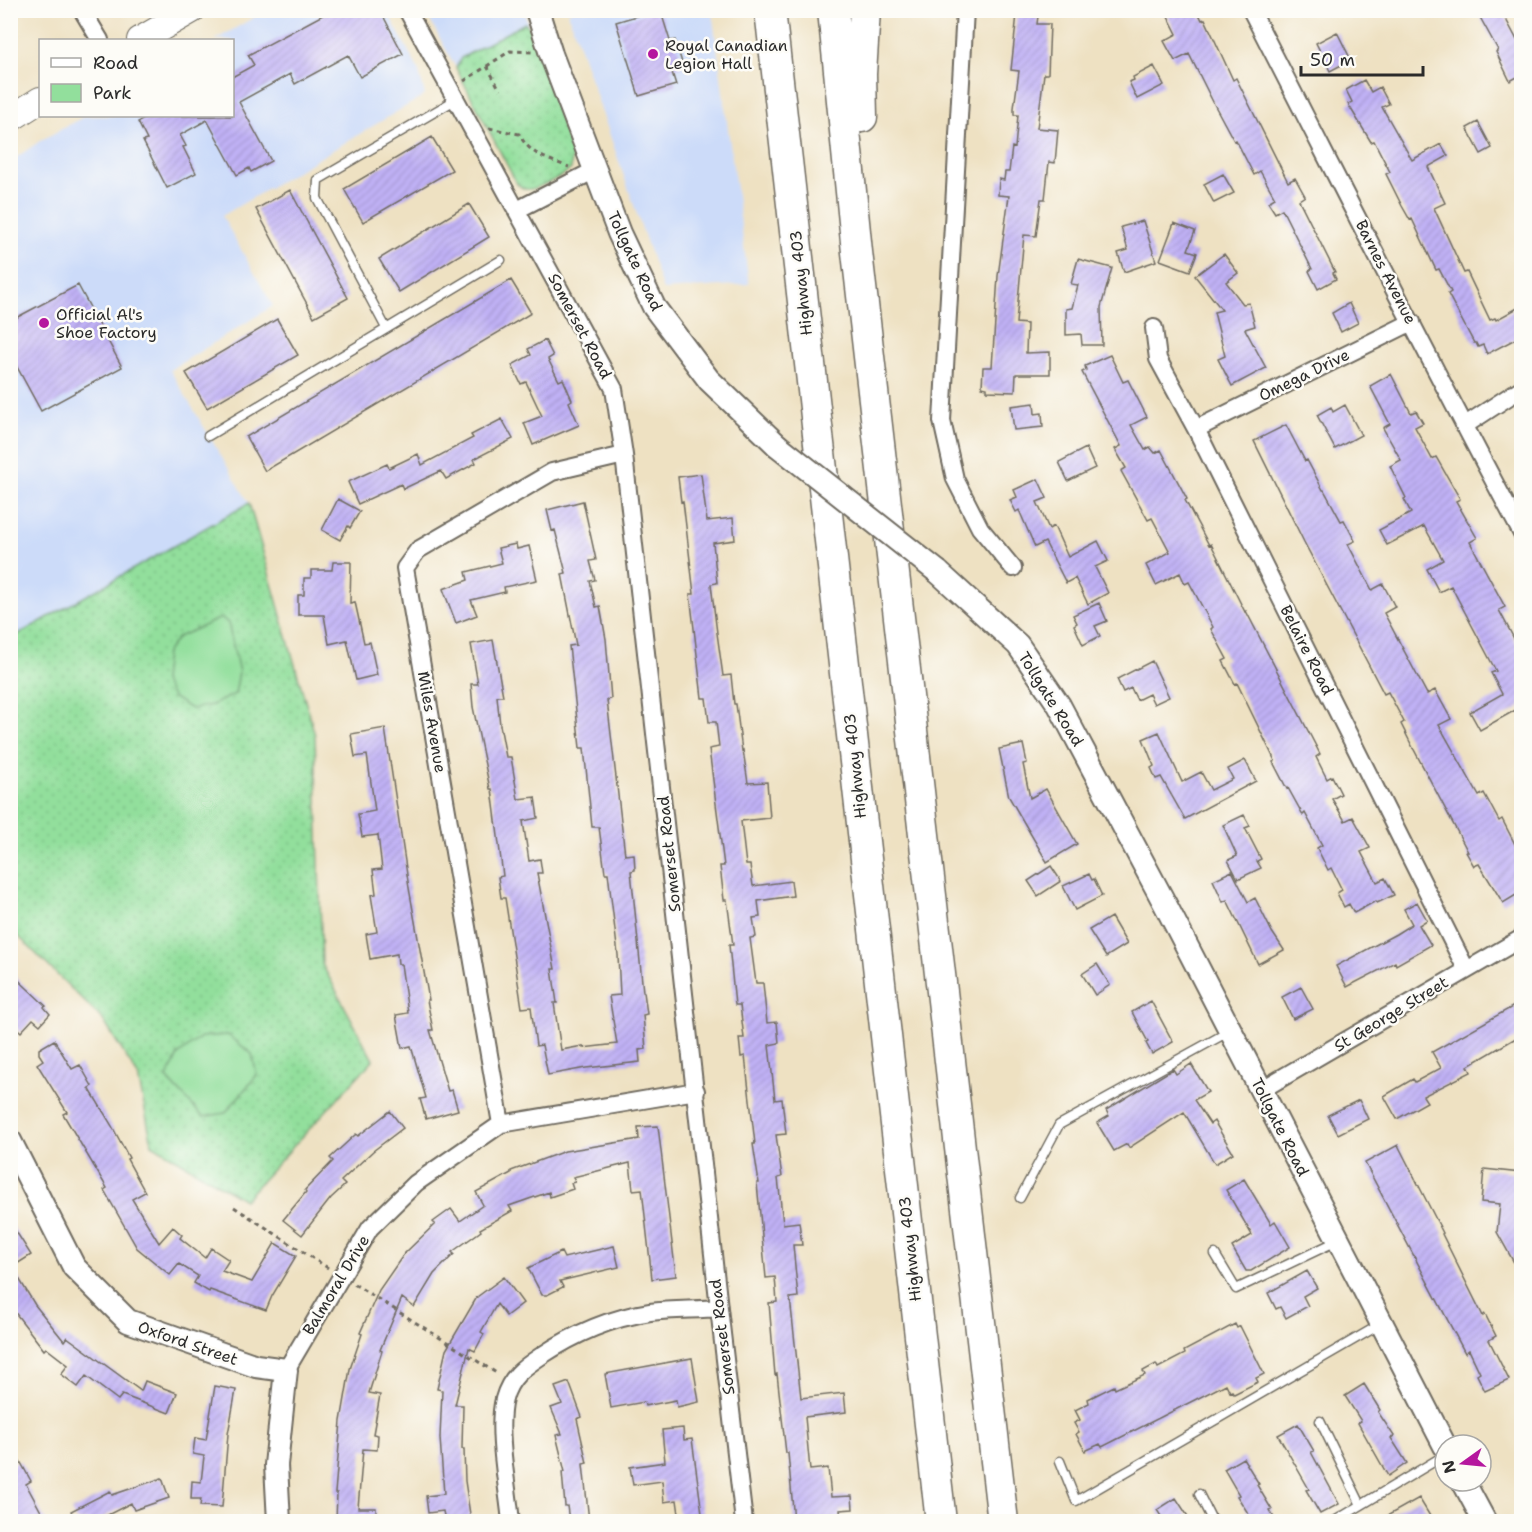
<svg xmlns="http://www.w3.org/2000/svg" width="1532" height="1532" viewBox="0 0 1532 1532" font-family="'Shantell Sans',sans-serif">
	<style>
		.built { fill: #ccdbf9 }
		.green { fill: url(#green-dots); stroke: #5e8564; stroke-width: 1.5 }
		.pitch { fill: #92df9c; stroke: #5e8564; stroke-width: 1.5 }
		.building { fill: url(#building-hatch) }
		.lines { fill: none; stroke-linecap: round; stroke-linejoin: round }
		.lane-casing { stroke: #6f6b60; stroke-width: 11 }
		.street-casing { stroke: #6f6b60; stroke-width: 20 }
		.secondary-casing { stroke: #6f6b60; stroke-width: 26 }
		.primary-casing { stroke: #6f6b60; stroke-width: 28 }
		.highway-casing { stroke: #6f6b60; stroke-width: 33 }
		.path { stroke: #6f6b60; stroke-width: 3; stroke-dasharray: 4.5 4.5; stroke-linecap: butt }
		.lane { stroke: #fff; stroke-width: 8 }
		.street { stroke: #fff; stroke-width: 16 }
		.secondary { stroke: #fff; stroke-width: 22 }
		.primary { stroke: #fff; stroke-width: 26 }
		.highway { stroke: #fff; stroke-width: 30 }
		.secondary-bridge-casing { stroke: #6f6b60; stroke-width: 26; stroke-linecap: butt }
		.secondary-bridge { stroke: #fff; stroke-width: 22 }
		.poi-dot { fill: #b5179e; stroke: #fdfcf7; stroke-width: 2 }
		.labels { text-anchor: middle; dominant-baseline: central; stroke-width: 5; stroke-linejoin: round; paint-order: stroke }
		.poi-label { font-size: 16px; fill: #2b2b2b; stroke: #fdfcf7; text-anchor: start }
		.street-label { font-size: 16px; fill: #2b2b2b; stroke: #fdfcf7 }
	</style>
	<defs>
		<pattern id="green-dots" width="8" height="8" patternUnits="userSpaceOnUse" patternTransform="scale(1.5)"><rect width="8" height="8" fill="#92df9c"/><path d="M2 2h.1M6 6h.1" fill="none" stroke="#7ec087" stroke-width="1.8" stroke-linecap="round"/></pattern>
		<pattern id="building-hatch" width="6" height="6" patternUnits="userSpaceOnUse" patternTransform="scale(1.5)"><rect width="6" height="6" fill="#c0b1f5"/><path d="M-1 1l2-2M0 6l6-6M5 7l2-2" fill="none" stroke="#a598d2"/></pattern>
	</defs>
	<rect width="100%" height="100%" fill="#fdfcf7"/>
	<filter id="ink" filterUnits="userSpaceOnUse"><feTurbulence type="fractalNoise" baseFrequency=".0167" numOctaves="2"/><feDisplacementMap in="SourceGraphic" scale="12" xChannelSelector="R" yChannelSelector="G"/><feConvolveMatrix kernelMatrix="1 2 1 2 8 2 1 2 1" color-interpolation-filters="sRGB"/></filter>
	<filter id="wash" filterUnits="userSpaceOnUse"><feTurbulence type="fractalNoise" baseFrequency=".008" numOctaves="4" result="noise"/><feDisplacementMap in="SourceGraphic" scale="24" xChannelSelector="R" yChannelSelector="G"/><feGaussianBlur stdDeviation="1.35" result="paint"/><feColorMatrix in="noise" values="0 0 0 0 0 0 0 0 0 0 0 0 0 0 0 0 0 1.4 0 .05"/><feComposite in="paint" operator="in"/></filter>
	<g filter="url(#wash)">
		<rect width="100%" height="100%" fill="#eee1c2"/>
		<path class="built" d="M573 10 712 11 749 284 663 290 568 13Z
			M265 11H387L418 69 425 95 222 216 273 306 170 370 249 503 11 639 10 162 40 141 85 116H232V40H215Z
			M425 11H524L529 27 524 23 462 58 456 68Z"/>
		<path class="green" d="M525 23 529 27 572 155 571 169C564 175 534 192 525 189 522 188 519 185 517 184L456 68 461 58Z
			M249 503 315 735 322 964 373 1060 244 1200 152 1144 138 1076 103 1020 11 929 10 639Z"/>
		<path class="pitch" d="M221 618 228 623 239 672 235 694 212 705 191 709 172 697 163 681 166 653 178 637Z
			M228 1035 252 1054 257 1075 225 1113 203 1117 167 1078 178 1055 201 1037Z"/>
		<g id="blocks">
			<path class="building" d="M332 10H380L403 54 360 77 348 55 295 84 290 74 239 102 271 161 251 172 249 168 237 175 207 120 180 135 186 146 183 147 196 173 167 188 143 141 147 140 138 122 150 116H232V77L254 65 248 55Z
				M656 10 657 16 662 15 670 41 675 40 683 66 671 69 676 85 639 96 616 22Z
				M1165 10H1197L1202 20 1205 19 1233 80 1236 78 1288 182 1295 178 1305 196 1299 200 1335 272 1333 273 1336 279 1318 289 1309 271 1312 269 1282 209 1275 213 1268 202 1275 198 1260 171 1254 175 1236 140 1234 141 1214 104 1189 54 1175 61 1164 41 1177 34Z
				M1476 10H1501L1517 40 1521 38V75L1510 81 1496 52 1498 50Z
				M1017 14 1038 16 1037 24H1050L1048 74H1044L1037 128 1058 130 1055 163 1049 162 1045 199H1041L1036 236 1024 235 1016 323 1027 324 1026 353 1050 352V374H1016L1015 392 987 391V388L982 387 983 367H992L998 276 1009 196 998 195 999 179 1004 180 1005 172H1009L1012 147 1015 148 1018 115H1014V108L1019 71 1011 70Z
				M1337 32 1351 60 1330 71 1316 43Z
				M1154 66 1164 85 1137 99 1129 82 1134 80 1133 77Z
				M1364 80 1371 92 1380 87 1389 104 1382 107 1412 160 1441 144 1448 156 1428 167 1445 203 1434 208 1464 273 1467 272 1490 320 1495 318 1496 320 1521 306V336L1487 354 1483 345 1478 347 1476 343H1474L1448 294 1451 292 1439 269 1436 270 1412 219 1410 220 1402 206 1386 174 1390 172 1374 141 1371 142 1348 104 1352 102 1346 90Z
				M1478 122 1492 148 1481 154 1467 128Z
				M432 137 452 170 363 222 344 189Z
				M1223 174 1234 193 1214 203 1204 184Z
				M290 190 348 298 314 317 256 209Z
				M469 204 489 237 399 292 379 259Z
				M1143 221 1156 261 1124 272 1118 253 1128 250 1121 227Z
				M1174 223 1195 231 1188 250 1197 253 1190 271 1160 260Z
				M1224 254 1238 273 1226 282 1243 304 1249 303 1255 326 1245 329 1266 368 1232 386 1218 359 1225 356 1214 312 1222 310 1195 276Z
				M1078 259 1112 268 1101 307 1102 345H1082L1081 334 1066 335V309L1072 308 1078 285 1071 284Z
				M511 280 531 313 265 471 246 437Z
				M78 285 122 367 41 411 10 354V321Z
				M1349 303 1358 323 1341 332 1332 313Z
				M277 319 298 355 207 408 186 373Z
				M545 340 553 356 548 359 559 381 563 379 572 400 569 402 579 425 533 445 524 423 542 416 526 382 521 384 512 365 531 355 528 349Z
				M1110 355 1123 382 1128 380 1147 417 1131 425 1145 450 1150 447 1155 453 1161 450 1187 499 1185 500 1209 545 1211 544 1245 612 1246 611 1320 754 1316 757 1327 779 1332 776 1341 794 1332 799 1345 821 1353 817 1370 848 1361 852 1377 882 1385 878 1394 895 1377 903 1376 901 1354 913 1349 904 1344 907 1337 893 1342 890 1331 868 1328 870 1317 848 1322 845 1305 813 1303 815 1288 788 1287 789 1273 762 1275 761 1237 683 1235 684 1223 661 1227 659 1211 629 1213 627 1189 582 1185 584 1180 573 1156 585 1146 565 1170 552 1152 518 1148 520 1121 471 1126 468 1115 449 1121 446 1082 372 1086 370 1085 366Z
				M1391 374 1411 413 1416 411 1423 423 1415 427 1432 459 1436 457 1460 499 1456 501 1477 538 1470 542 1505 607 1499 610 1521 652V707L1480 730 1470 712 1502 694 1491 673 1496 671 1451 586 1439 592 1427 569 1443 560 1424 526 1387 545 1379 530 1411 513 1404 499 1406 498 1390 466 1401 460 1383 428 1390 424 1370 386Z
				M1034 403 1035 414 1042 413 1043 427 1014 430 1011 406Z
				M1345 405 1361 435 1335 449 1317 415 1331 407 1333 412Z
				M502 419 513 439 474 459 476 463 446 479 441 471 403 489 401 484 358 504 348 482 387 464 389 468 418 454 422 465 473 438 471 435Z
				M1286 425 1305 461 1307 460 1323 490H1324L1341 521 1344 520 1355 541 1348 544 1372 590 1383 584 1395 607 1384 613 1427 694 1435 690 1451 719 1439 725 1479 796 1484 793 1499 821 1502 819 1521 856V892L1503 903 1479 864 1474 866 1466 852H1468L1411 744 1401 724 1404 722 1388 692 1384 694 1304 542 1254 441Z
				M1086 448 1095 468 1068 481 1059 462Z
				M701 474 707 521 733 518 735 540 713 543 717 583 711 584 717 633 723 676 731 675 734 704H736L742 751 743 750 748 783 767 782 770 818 741 821 746 865H750L753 886 791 881 793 896 758 901 760 917 753 918 756 937 750 938 756 983H763L767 1023 777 1022 779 1043 769 1045 775 1100 782 1099 786 1134 776 1135 782 1177 778 1178 783 1224 799 1222 802 1245H793L798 1297 790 1298 801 1398 844 1393 846 1412 805 1417 810 1470 828 1468 831 1497 852 1496 853 1509 840 1510 841 1521H794L788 1453H786L777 1374 775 1375 769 1303 777 1302 775 1277 766 1278 757 1183H759L753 1144H755L745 1056 741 1057 739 1038H744L740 1005H735L729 945H733L727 900H724L720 866H724L709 749 719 747 716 722H709L706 698H702L690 594H694L683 501 681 502 678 477Z
				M1038 479 1047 498 1037 502 1049 529 1054 526 1068 557 1098 541 1108 561 1095 567 1108 593 1088 604 1075 578 1066 583 1045 542 1035 547 1019 510 1016 512 1010 500 1017 497 1014 490Z
				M338 499 360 511 350 528 348 526 340 540 322 530Z
				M583 501 596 560 590 561 595 580 590 581 596 607 600 606 606 639 611 699 607 700 625 855 634 854 635 870 631 871 643 992H644L647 1014 643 1015 646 1049 639 1050 640 1062 586 1068 548 1075 542 1045 536 1046 531 1007 522 1008 505 898H501L498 877 503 876 492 789H490L473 707 471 684H478L471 644 493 640 503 696H497L500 725 506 757H511L518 799 535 797 538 818 523 821 529 861 540 859 542 873H537L555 969H552L557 1003H554L561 1050 583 1046V1048L617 1044 609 996 620 995 618 955 608 873H605L599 827H592L584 748H580L569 646 576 645 562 574 566 573 555 530 552 531 547 510Z
				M516 544 517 549 529 546 537 580 504 587 505 592 471 600 477 615 456 623 443 589 468 580 466 572 502 563 498 548Z
				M333 562H351L350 603 355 602 364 643 370 642 377 675 356 680 347 640 329 644 324 615H298V595H304V578H311V570H332Z
				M1099 603 1107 621 1095 626 1100 636 1083 645 1074 625 1077 623 1073 615Z
				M1152 661 1169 697 1154 704 1149 694 1137 700 1131 688 1123 692 1117 679Z
				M385 728 409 888 429 1000H427L433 1030H430L448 1091 452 1090 458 1110 426 1119 420 1099 426 1098 411 1046 402 1048 396 1015 408 1013 401 964H398L397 954 370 959 366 934 377 932 371 895 376 894 373 870 382 869 378 835 362 837 358 814 375 811 367 755 355 757 351 734Z
				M1159 732 1182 782 1201 772 1211 790 1233 779 1228 769 1245 760 1256 781 1185 819 1161 777 1156 779 1151 768 1154 766 1143 739Z
				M1023 744 1027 763 1023 764 1030 798 1046 789 1077 844 1047 862 1009 797 999 749Z
				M1244 815 1250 826 1245 828 1261 859 1257 861 1261 868 1238 879 1228 860 1237 856 1223 825Z
				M1051 866 1061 881 1038 896 1028 881Z
				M1232 871 1248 902 1255 898 1272 932 1284 950 1258 964 1227 900 1223 902 1213 880Z
				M1089 874 1092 880 1094 879 1102 896 1075 910 1063 886Z
				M1417 902 1427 920 1419 925 1431 945 1396 965 1395 962 1347 987 1336 966 1396 934 1412 924 1404 909Z
				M1111 917 1127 944 1106 957 1089 930Z
				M1097 964 1110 985 1095 995 1082 974Z
				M10 972 46 1006 44 1007 50 1014 40 1025 33 1019 21 1032 10 1022Z
				M1301 987 1313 1009 1293 1019 1282 997Z
				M1151 1001 1173 1042 1152 1054 1146 1043 1148 1042 1132 1012Z
				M1521 1002V1035L1468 1066 1471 1072 1423 1096 1427 1102 1397 1119 1384 1096 1413 1079 1415 1082 1441 1068 1432 1052Z
				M54 1040 72 1069 80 1065 92 1086 89 1088 112 1126 129 1158 127 1159 145 1192 132 1199 159 1243 173 1227 182 1235 180 1238 205 1258 211 1248 229 1260 222 1271 252 1282 275 1243 296 1256 272 1296 266 1310 210 1290 209 1292 194 1283 198 1276 179 1264 170 1275 137 1248 104 1190 107 1188 63 1114 67 1112 37 1064 43 1060 39 1054V1049Z
				M1191 1064 1208 1092 1194 1100 1210 1124 1214 1121 1233 1153 1215 1164 1184 1112 1129 1148 1127 1144 1114 1151 1097 1123 1109 1116 1106 1110 1173 1069 1176 1074Z
				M1359 1100 1368 1119 1338 1134 1328 1115Z
				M390 1111 403 1128 373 1151 341 1181 345 1185 331 1198 302 1235 283 1220 306 1192 305 1190 333 1161 330 1158 356 1134 358 1136Z
				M658 1126 676 1276 652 1279 642 1189 633 1190 630 1163 573 1177 575 1182 571 1183 573 1189 550 1197 549 1192 509 1206 512 1211 480 1229 481 1231 452 1252 454 1254 434 1274 414 1307 402 1298 380 1350 382 1351 369 1393 380 1395 373 1434 378 1435 377 1450 363 1449 358 1508H376V1521H336L337 1493H335L341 1421 350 1369 362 1334 360 1333 379 1290 404 1254 435 1224 433 1222 451 1209 460 1221 483 1205 476 1192 511 1173V1171L565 1151 639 1139 638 1127Z
				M1398 1145 1443 1233 1442 1234 1483 1316 1485 1314 1496 1336 1489 1340 1509 1380 1485 1391 1477 1375 1480 1373 1469 1350 1465 1353 1365 1163Z
				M1484 1169 1521 1173 1518 1223 1521 1228V1275L1497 1232 1500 1204 1481 1202Z
				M1244 1179 1271 1224 1275 1221 1290 1247 1251 1271H1246L1232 1247 1252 1235 1226 1190Z
				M10 1222 31 1255 12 1267 35 1305 64 1341 67 1337 141 1391 145 1381 177 1393 169 1413 122 1395 118 1400 86 1376 78 1387 61 1374 68 1365 46 1348 44 1350 10 1306Z
				M614 1246 619 1267 560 1281 563 1287 547 1295H542L528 1268 561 1252 564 1258Z
				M1307 1271 1317 1288 1303 1296 1308 1306 1286 1318 1280 1307 1276 1309 1268 1293Z
				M504 1277 523 1303 506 1316 497 1304 481 1332 484 1334 475 1351 469 1348 455 1405H463L462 1449H464L465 1481 471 1521H445L443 1511 428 1513 426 1496 444 1494 440 1438 442 1390 437 1389 446 1350 477 1297Z
				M1235 1324 1237 1328 1240 1326 1264 1374 1256 1378 1258 1382 1234 1394 1232 1391 1230 1392 1226 1384 1102 1447 1100 1444 1085 1451 1076 1434 1079 1432 1074 1423 1080 1420 1075 1410 1089 1403 1088 1399 1114 1386 1115 1389 1145 1375 1143 1371 1156 1364 1158 1368 1185 1354 1184 1351Z
				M692 1358 699 1402 677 1407 676 1400 645 1406 644 1402 611 1408 605 1374Z
				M569 1382 582 1417 577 1419 587 1463 583 1464 589 1521H569L567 1506H565L562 1472H565L556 1435 562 1434 551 1408 562 1404 555 1387Z
				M1364 1384 1380 1410 1378 1412 1394 1436 1391 1438 1407 1463 1388 1476 1358 1423 1361 1421 1345 1396Z
				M215 1386 236 1390 228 1434 222 1507 200 1506 201 1499H191L192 1481 201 1482 204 1456 193 1454 195 1438 206 1440Z
				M1298 1424 1314 1451 1311 1452 1339 1504 1320 1514 1306 1490 1309 1489 1278 1435Z
				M683 1428 684 1440 692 1439 703 1521H680L677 1500 664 1502 662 1481 633 1485 630 1467 665 1462 662 1430Z
				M1243 1458 1259 1484 1257 1485 1272 1510 1270 1511 1276 1521H1253L1237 1496 1239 1495 1224 1469Z
				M20 1461 31 1481 26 1484 46 1521H13L10 1516V1466Z
				M162 1478 169 1498 134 1510 131 1503 96 1521H76L71 1511 110 1491 112 1495Z
				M1176 1498 1191 1521H1164L1157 1510Z
				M1419 1498 1433 1521H1378Z"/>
		</g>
	</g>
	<g filter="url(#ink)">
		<use href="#blocks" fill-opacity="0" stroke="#6f6b60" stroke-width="1.5"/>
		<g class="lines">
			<g class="lane-casing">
				<path id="lane" d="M386 328 317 198 318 180 455 100
					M208 436 501 260
					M1020 1198 1059 1125 1230 1031
					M1215 1254 1236 1289 1337 1241
					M1320 1421 1361 1505
					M1060 1461 1076 1501 1381 1324
					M1199 1494 1213 1522
					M1333 1522 1445 1455"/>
			</g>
			<g class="street-casing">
				<path id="street" d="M82 10 100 40
					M407 10 614 389 624 455 719 1308 744 1522
					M965 10 942 421 955 479 980 528 1013 568
					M1251 10C1341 185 1429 361 1522 534
					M517 210 595 170
					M1154 328 1158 359 1196 429 1466 969
					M1464 426 1522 388
					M1196 429 1412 322
					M1261 1090 1522 938
					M501 1124 405 568 418 550 552 472 624 455
					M286 1370 370 1228 416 1183 501 1124 696 1091
					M511 1522C508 1488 496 1431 504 1399 510 1377 523 1368 541 1356 574 1334 611 1318 650 1312 673 1309 696 1310 719 1308"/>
			</g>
			<g class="secondary-casing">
				<path id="secondary" d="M537 10 551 54 619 233 654 307 709 380 777 445
					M938 572 1018 645 1059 705 1165 904 1445 1446
					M10 1141 74 1267 128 1321 256 1366 286 1370 276 1465 279 1522
					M1463 1481 1485 1522"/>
			</g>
			<g class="primary-casing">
				<path id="primary" d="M140 40 192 10
					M10 119 40 100"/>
			</g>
			<g class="highway-casing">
				<path id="highway" d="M770 10 941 1522
					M833 10 857 252 1003 1522
					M862 117 861 74 865 10"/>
			</g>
			<path class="path" d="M487 66 500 90
				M464 81 510 51 532 52
				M489 128 519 134C530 155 547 159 569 167
				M234 1207 328 1268
				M354 1284 498 1374"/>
			<use href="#lane" class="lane"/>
			<use href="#street" class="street"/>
			<use href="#secondary" class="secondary"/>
			<use href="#primary" class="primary"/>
			<use href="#highway" class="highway"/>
			<g class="secondary-bridge-casing">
				<path id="secondary-bridge" d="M777 445 938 572"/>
			</g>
			<use href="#secondary-bridge" class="secondary-bridge"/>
		</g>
	</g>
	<g class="poi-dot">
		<circle cx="653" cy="54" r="6"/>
		<circle cx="44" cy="323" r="6"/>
	</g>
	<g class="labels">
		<g class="poi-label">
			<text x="665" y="45">Royal Canadian<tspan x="665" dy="18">Legion Hall</tspan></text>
			<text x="56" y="314">Official Al's<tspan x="56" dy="18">Shoe Factory</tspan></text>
		</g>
		<g class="street-label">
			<text transform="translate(635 261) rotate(65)">Tollgate Road</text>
			<text transform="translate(1386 272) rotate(63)">Barnes Avenue</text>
			<text transform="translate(801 283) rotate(-96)">Highway 403</text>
			<text transform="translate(580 326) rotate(62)">Somerset Road</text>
			<text transform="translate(1304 375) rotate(-26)">Omega Drive</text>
			<text transform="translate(1307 650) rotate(63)">Belaire Road</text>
			<text transform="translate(1051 699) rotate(58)">Tollgate Road</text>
			<text transform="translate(432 722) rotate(80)">Miles Avenue</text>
			<text transform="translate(855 766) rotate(-96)">Highway 403</text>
			<text transform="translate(669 854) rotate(-96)">Somerset Road</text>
			<text transform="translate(1391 1014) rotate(-31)">St George Street</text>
			<text transform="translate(1280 1127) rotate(63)">Tollgate Road</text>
			<text transform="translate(910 1249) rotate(-96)">Highway 403</text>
			<text transform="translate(336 1285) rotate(-59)">Balmoral Drive</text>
			<text transform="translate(722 1337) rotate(-97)">Somerset Road</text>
			<text transform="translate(188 1343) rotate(19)">Oxford Street</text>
		</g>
	</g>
	<rect width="1532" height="1532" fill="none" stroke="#fdfcf7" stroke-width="36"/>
	<rect x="39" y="39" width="195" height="78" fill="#fdfcf7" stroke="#a9a8a5" stroke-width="1.5"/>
	<rect x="51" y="58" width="30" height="9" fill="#ffffff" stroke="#a9a8a5" stroke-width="1.5"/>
	<text x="93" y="69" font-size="18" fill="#2b2b2b">Road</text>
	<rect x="51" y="84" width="30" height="18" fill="#92df9c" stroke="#a9a8a5" stroke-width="1.5"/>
	<text x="93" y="99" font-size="18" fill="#2b2b2b">Park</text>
	<g transform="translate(1463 1463) rotate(255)"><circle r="28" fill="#fdfcf7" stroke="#a9a8a5" stroke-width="1.5"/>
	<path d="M0-4.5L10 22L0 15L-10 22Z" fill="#b5179e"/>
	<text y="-9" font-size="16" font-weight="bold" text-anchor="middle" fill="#2b2b2b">N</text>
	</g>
	<path d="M1301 66v9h122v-9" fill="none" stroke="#2b2b2b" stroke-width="3"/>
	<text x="1310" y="66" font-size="18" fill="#2b2b2b" stroke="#fdfcf7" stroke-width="4.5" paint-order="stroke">50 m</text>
</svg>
